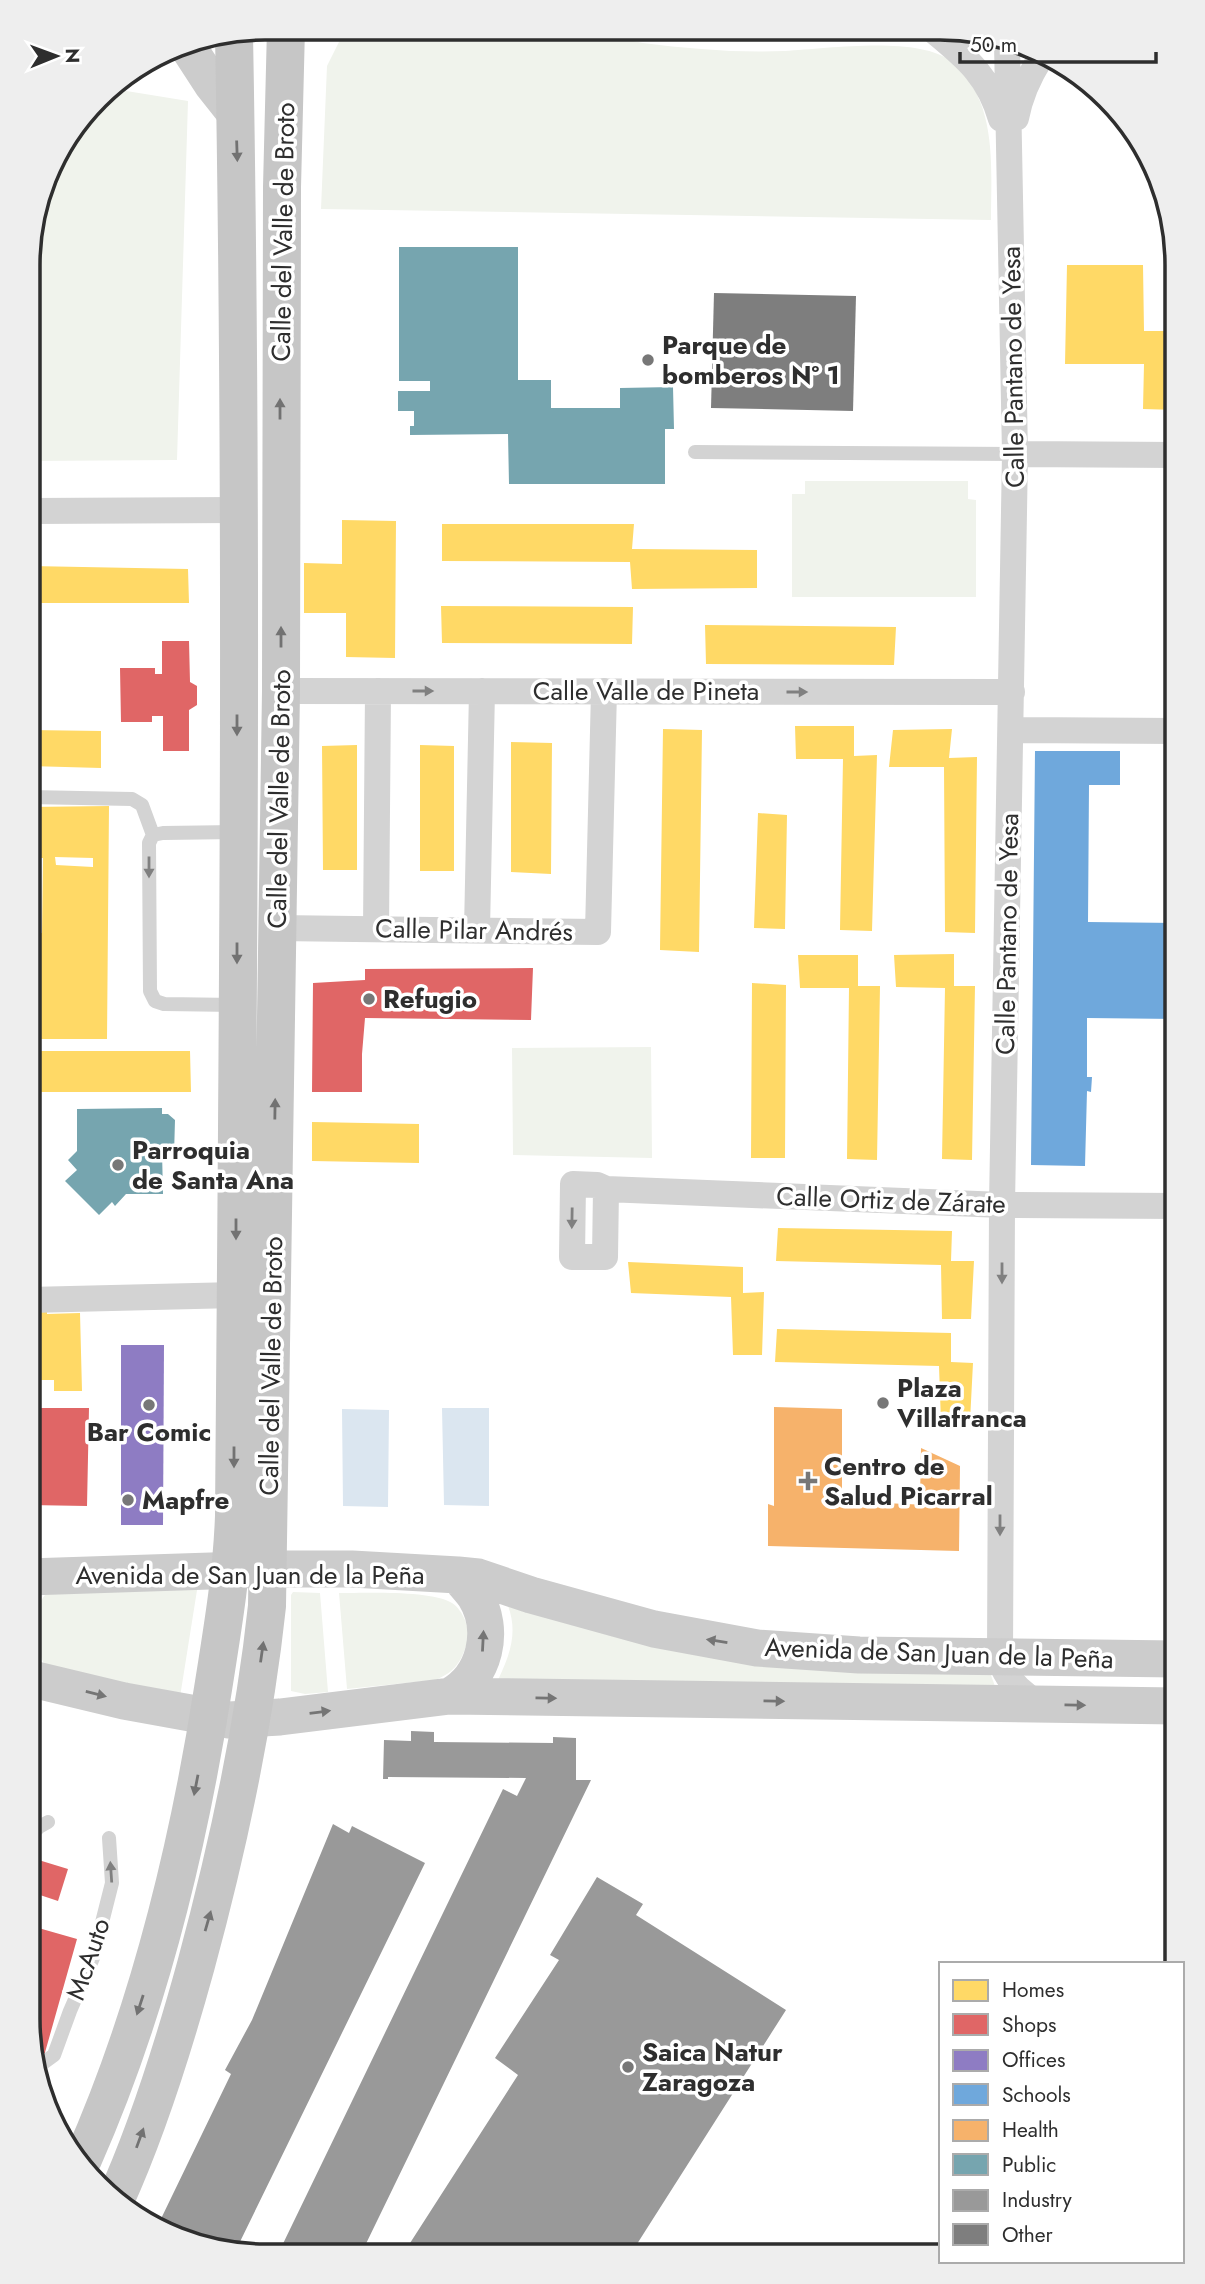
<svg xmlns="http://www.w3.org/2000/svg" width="1205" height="2284" viewBox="0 0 1205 2284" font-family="Jost,sans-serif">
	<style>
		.green { fill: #f0f3ec }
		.water { fill: #dbe6f0 }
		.homes { fill: #ffd966; fill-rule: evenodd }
		.shops { fill: #e06666 }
		.offices { fill: #8e7cc3 }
		.schools { fill: #6fa8dc }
		.health { fill: #f6b26b }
		.public { fill: #76a5af }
		.industry { fill: #999 }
		.building { fill: #7e7e7e }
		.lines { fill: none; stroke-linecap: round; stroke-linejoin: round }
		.lane { stroke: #d3d3d3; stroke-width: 14 }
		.street { stroke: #d3d3d3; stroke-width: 26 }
		.secondary { stroke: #ccc; stroke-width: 37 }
		.primary { stroke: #c6c6c6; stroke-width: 38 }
		.oneway { fill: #727272 }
		.oneway2 { fill: #808080 }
		.oneway3 { fill: #757575 }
		.poi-dot { fill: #777; stroke: #fff; stroke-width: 2.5 }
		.labels { text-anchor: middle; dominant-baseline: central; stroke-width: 7; stroke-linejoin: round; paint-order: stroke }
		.street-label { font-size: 26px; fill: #2e2e2e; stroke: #fff }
		.poi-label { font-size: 26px; font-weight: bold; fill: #2e2e2e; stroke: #fff; text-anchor: start }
		.rim { fill: none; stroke: #2e2e2e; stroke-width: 3.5 }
	</style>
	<rect width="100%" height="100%" fill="#fff"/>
	<path class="green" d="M352 29C428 29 505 26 580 30 601 31 622 40 643 43 690 49 738 53 785 51 827 49 919 35 952 62 998 101 991 166 991 220L321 209 327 66 341 38Z
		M108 88 188 101 177 460 30 461V235L53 160Z
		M805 481H968V499L976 500V597H792V494H805Z
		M651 1047 652 1158 513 1155 512 1048Z
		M198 1584 180 1697 46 1668C31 1636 25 1614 53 1586Z
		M293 1592 320 1593 328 1692 305 1694 291 1691V1595Z
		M339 1593C365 1593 432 1590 452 1603 458 1607 462 1613 465 1620 468 1628 470 1637 466 1646 460 1664 453 1673 435 1680L347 1689Z
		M508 1606 989 1670 999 1697 498 1680C510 1655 518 1632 508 1606Z"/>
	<path class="water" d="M442 1408H489V1506L444 1505Z
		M342 1409 389 1410 388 1507 343 1506Z"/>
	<path class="homes" d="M1067 265H1143L1144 331H1177V410L1143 409 1144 364H1065Z
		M342 520 396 521 395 658 346 657V613H304V563L342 564Z
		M442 524H634L632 549 757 550V588L632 589 630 562 442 561Z
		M30 566 188 569 189 603H30Z
		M441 606 633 607 632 644 442 643Z
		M705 625 896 627 894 665 706 664Z
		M795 726H854V756L877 755 872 931 840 930 843 759H796Z
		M663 729 702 730 699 952 660 950Z
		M952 729 949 758 977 757 975 933 945 932 944 767H889L893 730Z
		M29 730 101 731V768L29 766Z
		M511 742 552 743 551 874 511 872Z
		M357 745V870H323L322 746Z
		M420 745 454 746V871H420Z
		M109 806 107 1039H29V1024H41V955H29V933H42L43 858H29V807ZM55 857 93 858V867L56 865Z
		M758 813 787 815 785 929 754 928Z
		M954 954V986H975L972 1160 942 1159 945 988 896 987 894 955Z
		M798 955H858V986H880L877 1160 847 1159 849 988H800Z
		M752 983 786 985 785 1158H751Z
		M29 1051H190L191 1092H29Z
		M312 1122 419 1124V1163L312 1161Z
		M778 1228 952 1231 951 1261H974L971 1319H942L941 1265 776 1261Z
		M628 1262 743 1267V1293L764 1292 762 1355H733L731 1297 631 1293Z
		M29 1309H47V1314L80 1313 82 1391H54V1380H29Z
		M777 1329 951 1333V1362L973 1363 970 1421 941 1422 939 1366 775 1362Z"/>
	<path class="shops" d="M162 641H189L190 682 197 686V705L189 710V751H163V716H152V722H121L120 668H155V674H162Z
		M533 968 531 1020 365 1018 362 1054V1092H312L313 983 365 980V969Z
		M29 1408H89L87 1506 29 1505Z
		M32 1858 68 1869 58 1901 28 1891V1871Z
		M28 1925 77 1939 44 2056 34 2053 28 2019Z"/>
	<path class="offices" d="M121 1345H164L163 1525H121Z"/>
	<path class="schools" d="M1035 751H1120V785H1089L1088 922 1177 923V1019L1087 1018V1077H1092L1091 1092 1087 1091 1085 1166 1031 1165Z"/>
	<path class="health" d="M774 1407 842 1409V1501L927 1505 926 1499 920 1497 921 1448 960 1466 959 1551 768 1546V1504L774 1506Z"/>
	<path class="public" d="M399 247H518V380H551V408H620V388L673 387 674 429H665V484H509L508 434 410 435V426H414V411H398V391H430V381H399Z
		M162 1108V1114H168L175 1120 174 1155H166V1151H162L163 1194H126L115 1206 112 1202 99 1215 65 1181 77 1170 68 1160 77 1151V1109Z"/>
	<path class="industry" d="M411 1731 434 1732V1742L553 1743V1737L576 1738V1780H591L361 2254H278L503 1789 517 1796 526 1778 388 1777V1779H383L384 1740 411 1741Z
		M333 1824 349 1833 352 1826 425 1863 234 2254 174 2238 157 2227 231 2074 225 2070 252 2020Z
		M597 1877 643 1904 636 1915 786 2010 630 2255 403 2254 518 2075 495 2058 559 1960 550 1955Z"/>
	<path class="building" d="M714 293 856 296 853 411 711 408Z"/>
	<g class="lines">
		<path class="lane" d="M695 452 1015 454
			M29 797 132 799 142 805 153 835
			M236 832 163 833 153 835 149 843 150 991 155 1001 164 1004 236 1005
			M28 1838 39 1827 48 1822
			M35 2063H43L54 2055 70 2011 93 1958 112 1883 109 1838"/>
		<path class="street" d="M935 32C968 59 989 77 1001 119
			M1007 43 1015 454 1002 1205 1000 1657C1004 1678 1021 1693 1039 1704
			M1016 118C1020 97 1028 78 1040 59
			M1015 454 1177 455
			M30 511 238 510
			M281 691 1012 692
			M1011 730 1177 731
			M277 928 598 932 604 691
			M376 929 378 691
			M477 930 482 691
			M606 1189 605 1257H572L573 1184 597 1185 606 1189 1002 1205 1177 1206
			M29 1300 236 1295"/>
		<path class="secondary" d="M186 44 212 84 235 113
			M28 1577 269 1569H352L458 1575 478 1577 531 1595 654 1629 757 1648 859 1655 1177 1659
			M28 1678 124 1701 229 1720 280 1717 450 1696 1177 1706
			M450 1696C485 1677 496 1630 475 1596 470 1589 463 1582 458 1575"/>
		<path class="primary" d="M83 2159C149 2010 188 1849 213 1689 222 1632 232 1574 234 1516 238 1022 243 528 234 34
			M115 2201C149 2126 174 2045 196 1965 228 1847 254 1728 267 1606L281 691 282 187 286 28"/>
	</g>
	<defs><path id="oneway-solid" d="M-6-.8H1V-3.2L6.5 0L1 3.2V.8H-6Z" transform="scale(1.75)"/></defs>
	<g class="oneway">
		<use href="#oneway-solid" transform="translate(237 151) rotate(88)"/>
		<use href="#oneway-solid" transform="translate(280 409) rotate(-90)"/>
		<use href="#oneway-solid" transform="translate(281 637) rotate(-90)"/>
		<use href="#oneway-solid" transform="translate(237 725) rotate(90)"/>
		<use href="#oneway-solid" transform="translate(237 953) rotate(90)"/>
		<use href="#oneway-solid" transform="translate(275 1109) rotate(-89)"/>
		<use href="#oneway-solid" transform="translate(236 1229) rotate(90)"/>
		<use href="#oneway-solid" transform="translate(234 1457) rotate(90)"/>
		<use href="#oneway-solid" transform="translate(262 1652) rotate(-82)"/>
		<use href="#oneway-solid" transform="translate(196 1785) rotate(101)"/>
		<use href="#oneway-solid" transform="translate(208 1921) rotate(-74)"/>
		<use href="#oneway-solid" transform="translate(140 2005) rotate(108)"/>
		<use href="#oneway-solid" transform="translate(140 2138) rotate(-70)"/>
	</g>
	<g class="oneway2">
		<use href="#oneway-solid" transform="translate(423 691)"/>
		<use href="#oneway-solid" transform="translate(797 692)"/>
		<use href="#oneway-solid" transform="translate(149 867) rotate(90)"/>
		<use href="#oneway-solid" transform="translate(572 1218) rotate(91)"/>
		<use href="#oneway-solid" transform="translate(1002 1273) rotate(90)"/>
		<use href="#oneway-solid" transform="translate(1000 1525) rotate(90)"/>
		<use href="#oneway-solid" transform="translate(111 1872) rotate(-94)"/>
	</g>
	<g class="oneway3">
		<use href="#oneway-solid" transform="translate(483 1641) rotate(-87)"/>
		<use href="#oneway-solid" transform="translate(717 1641) rotate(-171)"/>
		<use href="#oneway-solid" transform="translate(96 1694) rotate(14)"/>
		<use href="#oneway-solid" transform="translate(546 1698) rotate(1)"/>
		<use href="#oneway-solid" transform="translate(774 1701) rotate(1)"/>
		<use href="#oneway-solid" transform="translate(1075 1705) rotate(1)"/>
		<use href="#oneway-solid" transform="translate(320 1712) rotate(-7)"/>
	</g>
	<g class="poi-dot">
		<circle cx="648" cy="360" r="7"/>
		<circle cx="369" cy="999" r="7"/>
		<circle cx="118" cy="1165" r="7"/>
		<circle cx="883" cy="1403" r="7"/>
		<circle cx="149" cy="1405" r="7"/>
		<path d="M804.5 1470.5h7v7h7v7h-7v7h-7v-7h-7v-7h7z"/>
		<circle cx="128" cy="1500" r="7"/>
		<circle cx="628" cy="2067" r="7"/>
	</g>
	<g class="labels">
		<g class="street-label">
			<text transform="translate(283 232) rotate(-89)">Calle del Valle de Broto</text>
			<text transform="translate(1013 367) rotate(-91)">Calle Pantano de Yesa</text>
			<text x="646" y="691">Calle Valle de Pineta</text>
			<text transform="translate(279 799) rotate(-89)">Calle del Valle de Broto</text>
			<text transform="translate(474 930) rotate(1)">Calle Pilar Andrés</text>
			<text transform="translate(1007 934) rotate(-89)">Calle Pantano de Yesa</text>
			<text transform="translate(891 1200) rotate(2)">Calle Ortiz de Zárate</text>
			<text transform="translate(271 1366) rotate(-89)">Calle del Valle de Broto</text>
			<text x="250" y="1575">Avenida de San Juan de la Peña</text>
			<text transform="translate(939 1653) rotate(2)">Avenida de San Juan de la Peña</text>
			<text transform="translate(88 1959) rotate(-71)">McAuto</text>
		</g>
		<g class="poi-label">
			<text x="662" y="345">Parque de<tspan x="662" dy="30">bomberos Nº 1</tspan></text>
			<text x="383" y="999">Refugio</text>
			<text x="132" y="1150">Parroquia<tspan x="132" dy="30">de Santa Ana</tspan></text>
			<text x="897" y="1388">Plaza<tspan x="897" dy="30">Villafranca</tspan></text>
			<text x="149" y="1432" text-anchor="middle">Bar Comic</text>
			<text x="824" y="1466">Centro de<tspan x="824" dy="30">Salud Picarral</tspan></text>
			<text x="142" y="1500">Mapfre</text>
			<text x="642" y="2052">Saica Natur<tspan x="642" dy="30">Zaragoza</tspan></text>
		</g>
	</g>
	<path d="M0 0H1205V2284H0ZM265 40H940A225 225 0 0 1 1165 265V2019A225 225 0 0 1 940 2244H265A225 225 0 0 1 40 2019V265A225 225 0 0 1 265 40Z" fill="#eee" fill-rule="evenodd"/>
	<path class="rim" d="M265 40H940A225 225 0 0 1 1165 265V2019A225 225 0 0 1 940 2244H265A225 225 0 0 1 40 2019V265A225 225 0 0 1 265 40Z"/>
	<rect x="939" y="1962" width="245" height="301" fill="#ffffff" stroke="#ababab" stroke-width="2"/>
	<rect x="953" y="1980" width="35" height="21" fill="#ffd966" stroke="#ababab" stroke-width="2"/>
	<text x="1002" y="1997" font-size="21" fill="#2e2e2e">Homes</text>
	<rect x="953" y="2014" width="35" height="21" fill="#e06666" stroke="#ababab" stroke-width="2"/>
	<text x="1002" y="2032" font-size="21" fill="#2e2e2e">Shops</text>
	<rect x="953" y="2050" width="35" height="21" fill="#8e7cc3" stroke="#ababab" stroke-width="2"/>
	<text x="1002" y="2067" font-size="21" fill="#2e2e2e">Offices</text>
	<rect x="953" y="2084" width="35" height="21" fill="#6fa8dc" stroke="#ababab" stroke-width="2"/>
	<text x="1002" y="2102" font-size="21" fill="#2e2e2e">Schools</text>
	<rect x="953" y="2120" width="35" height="21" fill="#f6b26b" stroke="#ababab" stroke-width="2"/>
	<text x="1002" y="2137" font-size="21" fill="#2e2e2e">Health</text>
	<rect x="953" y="2154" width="35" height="21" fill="#76a5af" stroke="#ababab" stroke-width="2"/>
	<text x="1002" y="2172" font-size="21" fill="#2e2e2e">Public</text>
	<rect x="953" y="2190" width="35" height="21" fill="#999999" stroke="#ababab" stroke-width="2"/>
	<text x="1002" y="2207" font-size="21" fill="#2e2e2e">Industry</text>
	<rect x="953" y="2224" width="35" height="21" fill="#7e7e7e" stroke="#ababab" stroke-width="2"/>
	<text x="1002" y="2242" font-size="21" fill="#2e2e2e">Other</text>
	<g transform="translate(56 56) rotate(89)" stroke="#ffffff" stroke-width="5" paint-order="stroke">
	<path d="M0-5L12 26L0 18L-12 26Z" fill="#2e2e2e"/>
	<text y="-10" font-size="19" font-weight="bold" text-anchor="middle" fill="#2e2e2e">N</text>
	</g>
	<path d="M960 52v10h196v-10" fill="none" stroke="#2e2e2e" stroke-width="3.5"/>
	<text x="970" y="52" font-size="21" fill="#2e2e2e" stroke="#ffffff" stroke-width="5" paint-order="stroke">50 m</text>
</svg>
